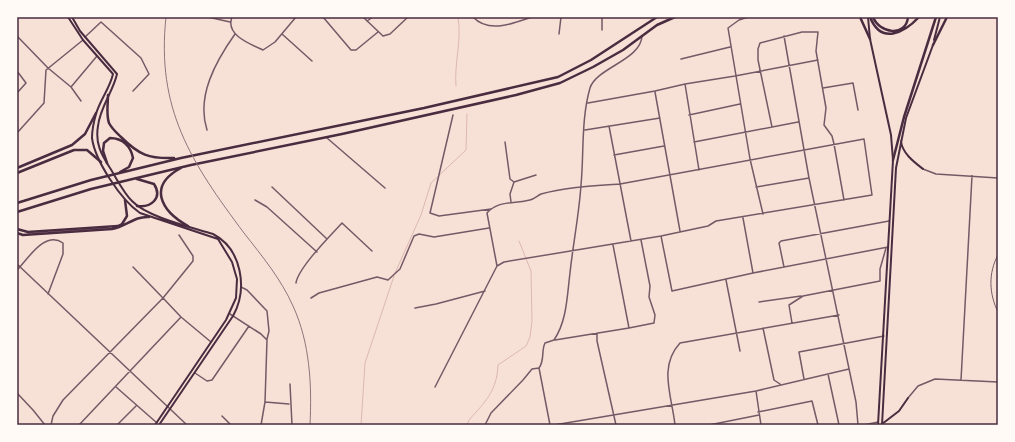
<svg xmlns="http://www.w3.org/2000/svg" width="1015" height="442" viewBox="0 0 1015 442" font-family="'Times New Roman',serif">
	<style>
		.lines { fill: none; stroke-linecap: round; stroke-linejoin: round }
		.stream { stroke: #dcb8b0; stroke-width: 1 }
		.pedestrian { stroke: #755966; stroke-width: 1 }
		.minor { stroke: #755966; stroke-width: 1.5 }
		.primary { stroke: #4a2c40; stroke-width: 2 }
		.trunk { stroke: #4a2c40; stroke-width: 2.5 }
		.rail { stroke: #8f747c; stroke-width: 1 }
		.neatline { fill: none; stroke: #4a2c40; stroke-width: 1.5 }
	</style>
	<rect width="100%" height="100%" fill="#f7e1d7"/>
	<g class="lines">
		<path class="stream" d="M456 86C454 63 462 41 458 17
			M395 273 421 215 431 183 466 150 467 114
			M361 425 365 363 394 276
			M467 425 469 420C485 402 497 391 498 365L526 346 530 337 532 321 531 271 519 241"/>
		<path class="pedestrian" d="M998 255C988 273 989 294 998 312"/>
		<path class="minor" d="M208 17 230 22
			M232 17C225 35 250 44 263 50L275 42 296 17
			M323 17 351 50H356L378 32
			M363 17 383 36 390 34 408 17
			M473 17C489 34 514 23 532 17
			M569 17H597
			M748 17 739 20 728 28 750 159 763 214
			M367 21 373 17
			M602 30V17
			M282 34 312 61
			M559 34 561 17
			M17 36 48 68 71 87
			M784 36 809 178 856 402 858 425
			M85 37 101 22 141 58 149 74 133 91
			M681 59 730 47
			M17 71 26 83 17 93
			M685 84 699 170
			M823 88 853 83 858 110
			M655 92 680 231
			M81 101 71 87 97 56
			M588 103 655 91 685 84 735 76 818 60
			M453 115 430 213 439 216 491 209
			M689 115 740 104
			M609 126 631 241
			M772 127 758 60V49L760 43 802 32H818L816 51 826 108 824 125 832 136 834 144 844 200
			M207 130C196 96 216 61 235 34
			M585 130 660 118
			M17 133 44 103 46 70 83 40
			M327 138 385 188
			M505 142 510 179 514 182
			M694 142 798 122
			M614 155 664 146
			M923 169 936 174 998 178
			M272 187 327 239
			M756 187 809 178
			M255 200 267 207 317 252
			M511 202 510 194 514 182 536 175
			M743 218 753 273
			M661 236 672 291 753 273 888 247
			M17 264 187 425
			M133 267 162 297
			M784 267 779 243 781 241 889 221
			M17 270C28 259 45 230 63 243V254L48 294
			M726 280 740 351
			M296 283C298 268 331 235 342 223L372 251
			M241 287 247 290 267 311 269 331 267 339
			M163 298 181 317 211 342
			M311 298 319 293 377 277 388 280 400 269 414 236 419 234 434 237 489 228
			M759 302 801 296
			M415 308 436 304 485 291
			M230 314 261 334 267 340 265 402 261 425
			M792 323 789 305 803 296 880 281V269L886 248
			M629 328 654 323 655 315 649 297 650 286 641 240
			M763 328 774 380 780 384
			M597 333V341L616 425
			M555 340 629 328 613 245
			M195 373 207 381 212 380 249 326
			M828 374 839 425
			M804 379 799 352 884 336
			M961 380 972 176
			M290 384 292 425
			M116 387 157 423
			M435 387 497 266 504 262 661 236 708 226 716 221 872 195 864 139 620 184C593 186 566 187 541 194 537 196 534 199 530 200 515 204 498 200 487 213L497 266
			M756 391 761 425
			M17 393 33 410 45 425
			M908 398 918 386 935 379 998 382
			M265 402 289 404
			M758 412 812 401 818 425
			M222 416 231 425
			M51 425 53 416 63 400 163 298 193 261V256L179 235
			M79 425 181 317
			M117 425 136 406
			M485 425 491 413 523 380 532 369 539 368
			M550 425 539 368C545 360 541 351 545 343L554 340C567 321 567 296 570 273 573 244 579 215 581 185 584 154 581 119 590 88 596 68 641 60 642 36
			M554 425 756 391 849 369
			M675 425C672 396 658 367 680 343L839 315
			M709 425 759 415
			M864 425 878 422"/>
		<path class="primary" d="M68 17 83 40 113 74C110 88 100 100 96 114 94 121 92 131 92 138 95 161 121 200 140 213L218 239 232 262 237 279 236 298 226 320 155 425
			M72 17 80 31 117 74C113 92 100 107 98 126 95 143 101 154 110 168 117 179 123 192 132 201 147 217 191 227 213 234 242 249 248 289 233 316L159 425
			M868 17 870 39 891 135 893 160 878 425
			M934 40 940 17
			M901 141C902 153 914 162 923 169
			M882 424 899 411 908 398
			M882 425 896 168 906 118 933 45"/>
		<path class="trunk" d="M860 17 870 39
			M870 17C881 45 904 33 919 17
			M873 17C879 33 906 38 908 17
			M933 45 947 17
			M108 95C108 104 106 114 109 123 112 129 117 133 121 137 139 155 149 159 174 158
			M893 160 904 117 936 17
			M107 163 103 151 104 143 110 138C123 138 131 147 133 158L129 167 120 172
			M17 168 72 145 85 134 96 113
			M181 168C147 186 161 211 188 226
			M17 173 74 150H87L101 162
			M137 179 154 184C163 198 151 208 137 206
			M17 203 91 180 181 158 424 108 558 77 591 60 657 17
			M17 212 91 189 191 165 342 134 516 95 560 83 593 67 623 50 657 25 675 17
			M17 229 28 232 118 226 122 224 127 216 125 200
			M17 233 23 235 112 229C126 227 134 216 149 217"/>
		<path class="rail" d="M166 17C156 109 191 162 244 233 262 256 281 279 293 306 310 343 312 385 310 425"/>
	</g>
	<rect width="1015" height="442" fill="none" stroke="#fffaf5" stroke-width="36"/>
	<rect x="18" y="18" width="979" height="406" class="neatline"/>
</svg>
